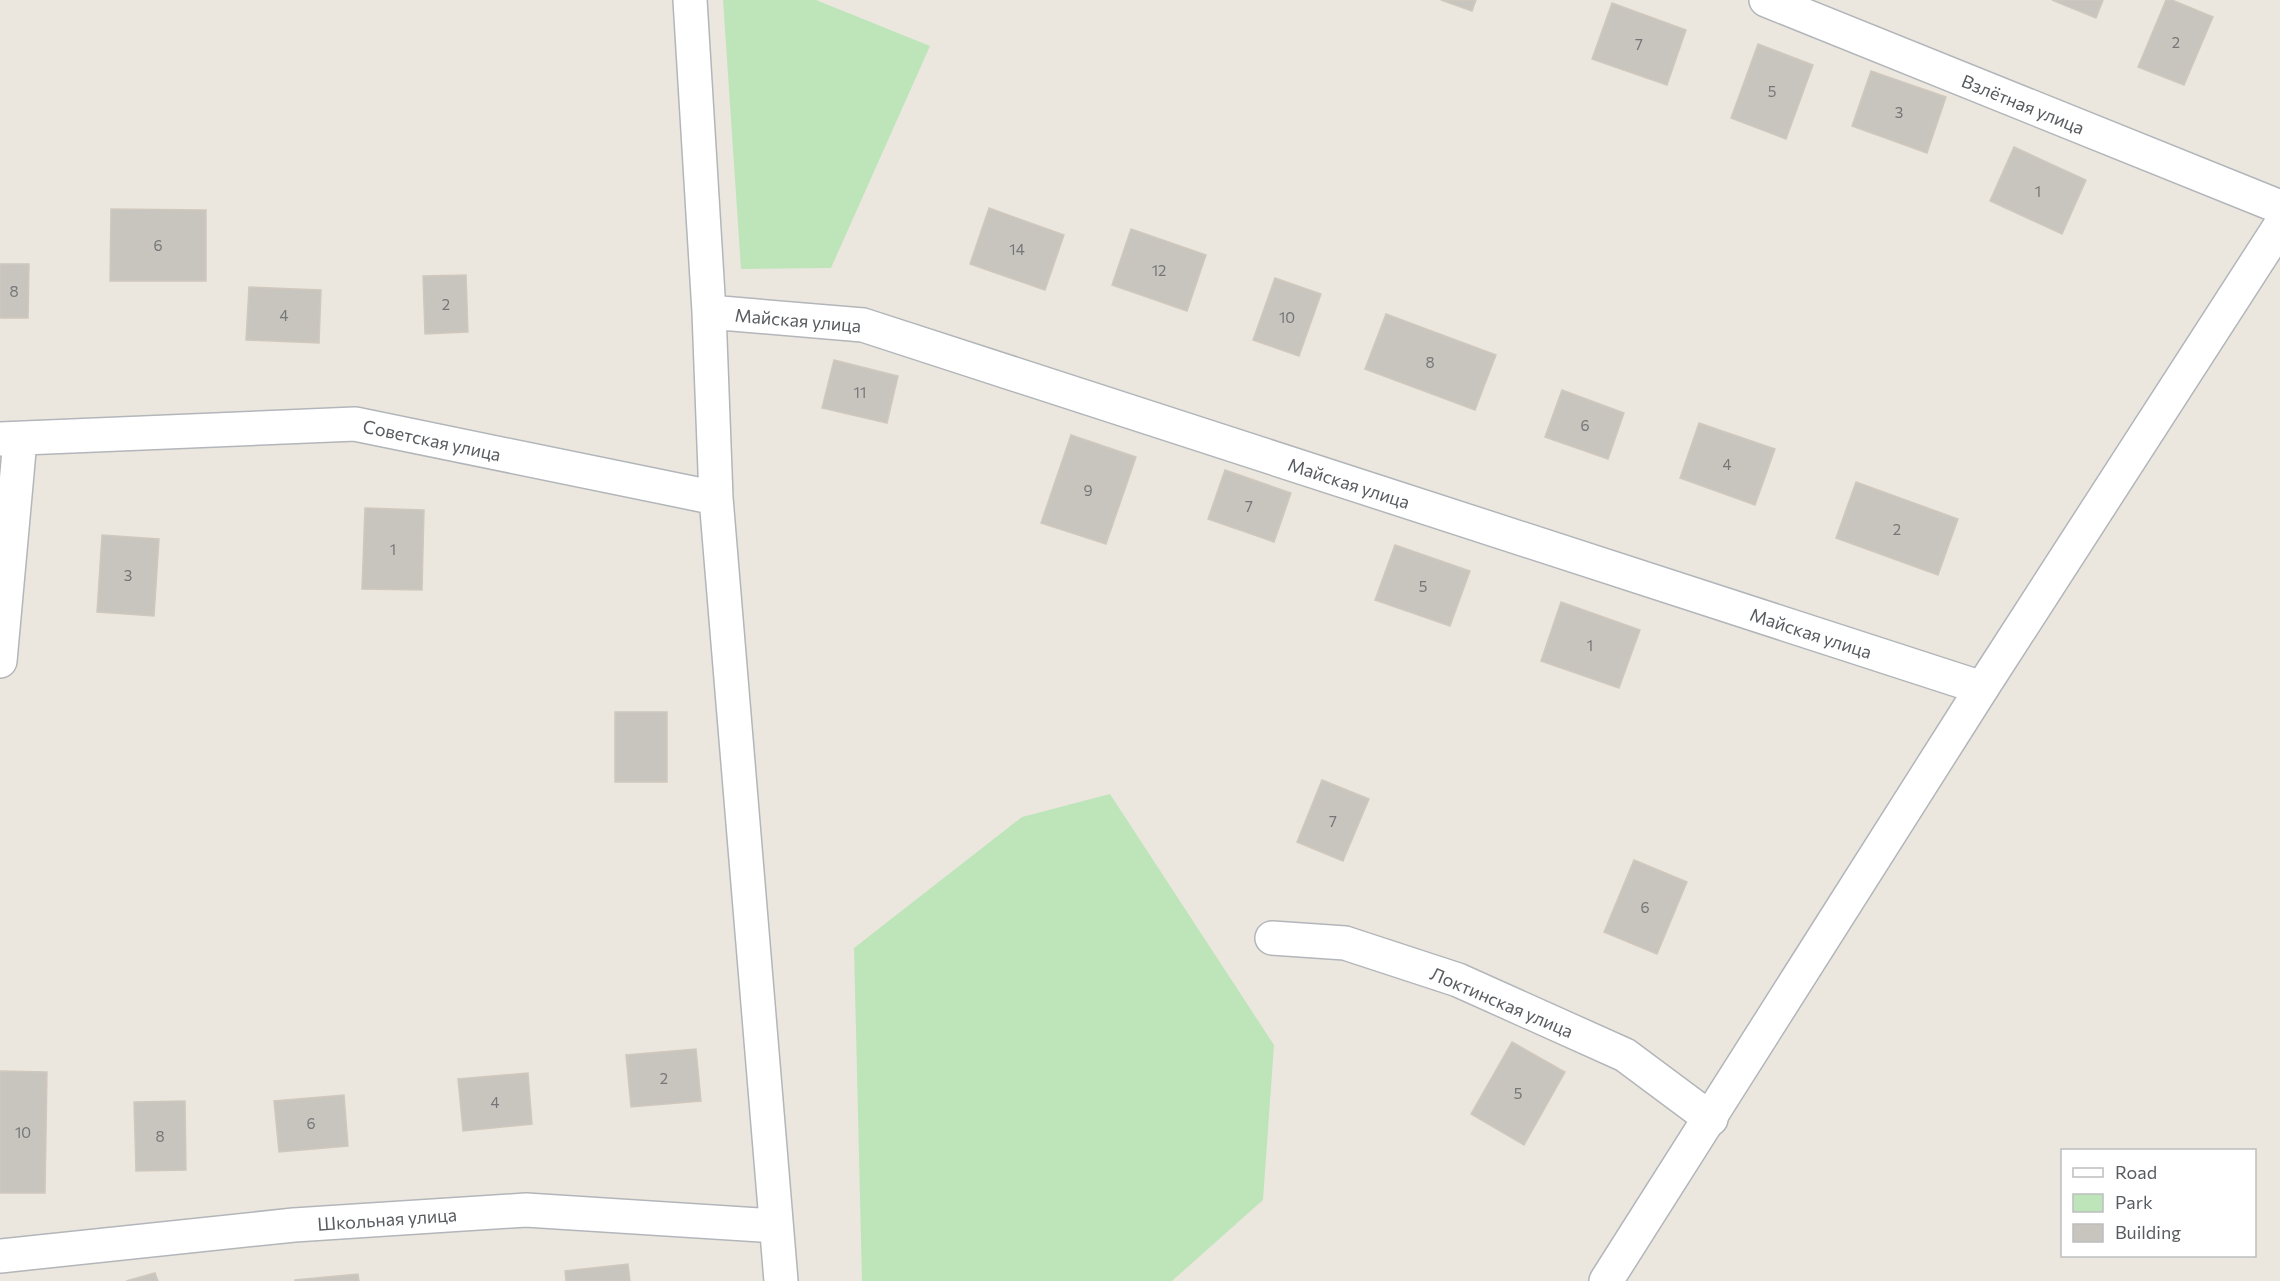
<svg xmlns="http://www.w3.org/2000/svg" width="2280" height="1281" viewBox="0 0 2280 1281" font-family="Commissioner,sans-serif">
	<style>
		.green { fill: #bde5b9 }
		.building { fill: #c8c4be; stroke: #d0c8bd; stroke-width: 1.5 }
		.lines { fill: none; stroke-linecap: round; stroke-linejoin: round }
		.minor-casing { stroke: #b2b6ba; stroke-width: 36 }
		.tertiary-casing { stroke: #b2b6ba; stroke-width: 36 }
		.minor { stroke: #fff; stroke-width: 33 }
		.tertiary { stroke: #fff; stroke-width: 33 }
		.labels { text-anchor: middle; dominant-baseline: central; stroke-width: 6; stroke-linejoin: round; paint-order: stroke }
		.number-label { font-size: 15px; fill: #747678 }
		.street-label { font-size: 18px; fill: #585c60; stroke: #fff }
	</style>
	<rect width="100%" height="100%" fill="#ece7de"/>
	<path class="green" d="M723 0H816L930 46 831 268 741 269Z
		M1110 794 1274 1045 1263 1200 1172 1281H862L854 948 1022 817Z"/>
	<path class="building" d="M1441 0H1476L1472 11Z
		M2052 0H2103L2096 18Z
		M2166 0H2172L2213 17 2184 85 2138 67Z
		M1612 3 1686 30 1667 85 1592 59Z
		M1758 44 1813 65 1786 139 1731 118Z
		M1871 71 1946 97 1927 153 1852 126Z
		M2014 147 2086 180 2062 234 1990 201Z
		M989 208 1064 235 1045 290 970 264Z
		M111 209 206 210V281H110Z
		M1131 229 1206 255 1187 311 1112 285Z
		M0 264H29L28 318H0Z
		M466 275 468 332 425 334 423 276Z
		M1275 278 1321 294 1299 356 1253 340Z
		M249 287 321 290 319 343 246 340Z
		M1386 314 1496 355 1475 410 1365 369Z
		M834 360 898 376 887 423 822 408Z
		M1562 390 1624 413 1608 459 1545 437Z
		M1699 423 1775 449 1755 505 1680 478Z
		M1071 435 1136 457 1106 544 1041 523Z
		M1225 470 1291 493 1274 542 1208 519Z
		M1856 482 1958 519 1938 575 1836 538Z
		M365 508 424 510 422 590 362 589Z
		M102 535 159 539 154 616 97 612Z
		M1395 545 1470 571 1450 626 1375 600Z
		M1561 602 1640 630 1619 688 1541 661Z
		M615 712H667V782H615Z
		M1322 780 1369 799 1343 861 1297 842Z
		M1634 860 1687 882 1657 954 1604 932Z
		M1512 1042 1565 1072 1524 1145 1471 1114Z
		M696 1049 701 1101 631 1107 626 1055Z
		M0 1071 47 1072 45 1193H0Z
		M528 1073 532 1124 463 1131 458 1079Z
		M344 1095 348 1146 279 1152 274 1101Z
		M185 1101 186 1170 136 1171 134 1102Z
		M628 1264 630 1281H566L565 1271Z
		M155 1273 158 1281H126Z
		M358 1274 359 1281H295V1280Z"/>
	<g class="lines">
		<g class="minor-casing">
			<path id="minor" d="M690 0 709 312 716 498 781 1281
				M1766 0 2280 207
				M709 312 863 325 1982 688
				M0 439 355 424 716 498
				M0 661 20 440
				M1272 938 1345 943 1458 980 1625 1055 1711 1119
				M0 1256 294 1225 526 1210 775 1226"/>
		</g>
		<g class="tertiary-casing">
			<path id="tertiary" d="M1606 1281 1982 688 2280 226"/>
		</g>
		<use href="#minor" class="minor"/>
		<use href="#tertiary" class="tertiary"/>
	</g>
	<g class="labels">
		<g class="number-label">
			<text x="2176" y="42">2</text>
			<text x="1639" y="44">7</text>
			<text x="1772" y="91">5</text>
			<text x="1899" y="112">3</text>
			<text x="2038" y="191">1</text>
			<text x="158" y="245">6</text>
			<text x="1017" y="249">14</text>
			<text x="1159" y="270">12</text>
			<text x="14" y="291">8</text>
			<text x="446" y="304">2</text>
			<text x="284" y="315">4</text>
			<text x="1287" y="317">10</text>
			<text x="1430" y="362">8</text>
			<text x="860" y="392">11</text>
			<text x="1585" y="425">6</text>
			<text x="1727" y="464">4</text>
			<text x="1088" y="490">9</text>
			<text x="1249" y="506">7</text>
			<text x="1897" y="529">2</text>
			<text x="393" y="549">1</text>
			<text x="128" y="575">3</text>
			<text x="1423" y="586">5</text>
			<text x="1590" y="645">1</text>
			<text x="1333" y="821">7</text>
			<text x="1645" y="907">6</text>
			<text x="664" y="1078">2</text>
			<text x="1518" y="1093">5</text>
			<text x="495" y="1102">4</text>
			<text x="311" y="1123">6</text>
			<text x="23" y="1132">10</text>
			<text x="160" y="1136">8</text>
		</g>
		<g class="street-label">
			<text transform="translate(2023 104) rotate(22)">Взлётная улица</text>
			<text transform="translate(798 320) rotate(5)">Майская улица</text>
			<text transform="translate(432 440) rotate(12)">Советская улица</text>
			<text transform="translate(1349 483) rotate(18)">Майская улица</text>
			<text transform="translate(1811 633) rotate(18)">Майская улица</text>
			<text transform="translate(1502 1002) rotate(23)">Локтинская улица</text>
			<text transform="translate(387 1219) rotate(-4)">Школьная улица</text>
		</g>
	</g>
	<rect x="2061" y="1149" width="195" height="108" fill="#ffffff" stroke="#bcbebf" stroke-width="1.5"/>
	<rect x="2073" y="1168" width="30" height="9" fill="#ffffff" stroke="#bcbebf" stroke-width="1.5"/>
	<text x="2115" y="1179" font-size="18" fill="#585c60">Road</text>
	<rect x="2073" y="1194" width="30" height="18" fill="#bde5b9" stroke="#bcbebf" stroke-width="1.5"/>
	<text x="2115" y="1209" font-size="18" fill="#585c60">Park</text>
	<rect x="2073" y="1224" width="30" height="18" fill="#c8c4be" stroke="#bcbebf" stroke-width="1.5"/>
	<text x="2115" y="1239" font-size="18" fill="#585c60">Building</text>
</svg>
